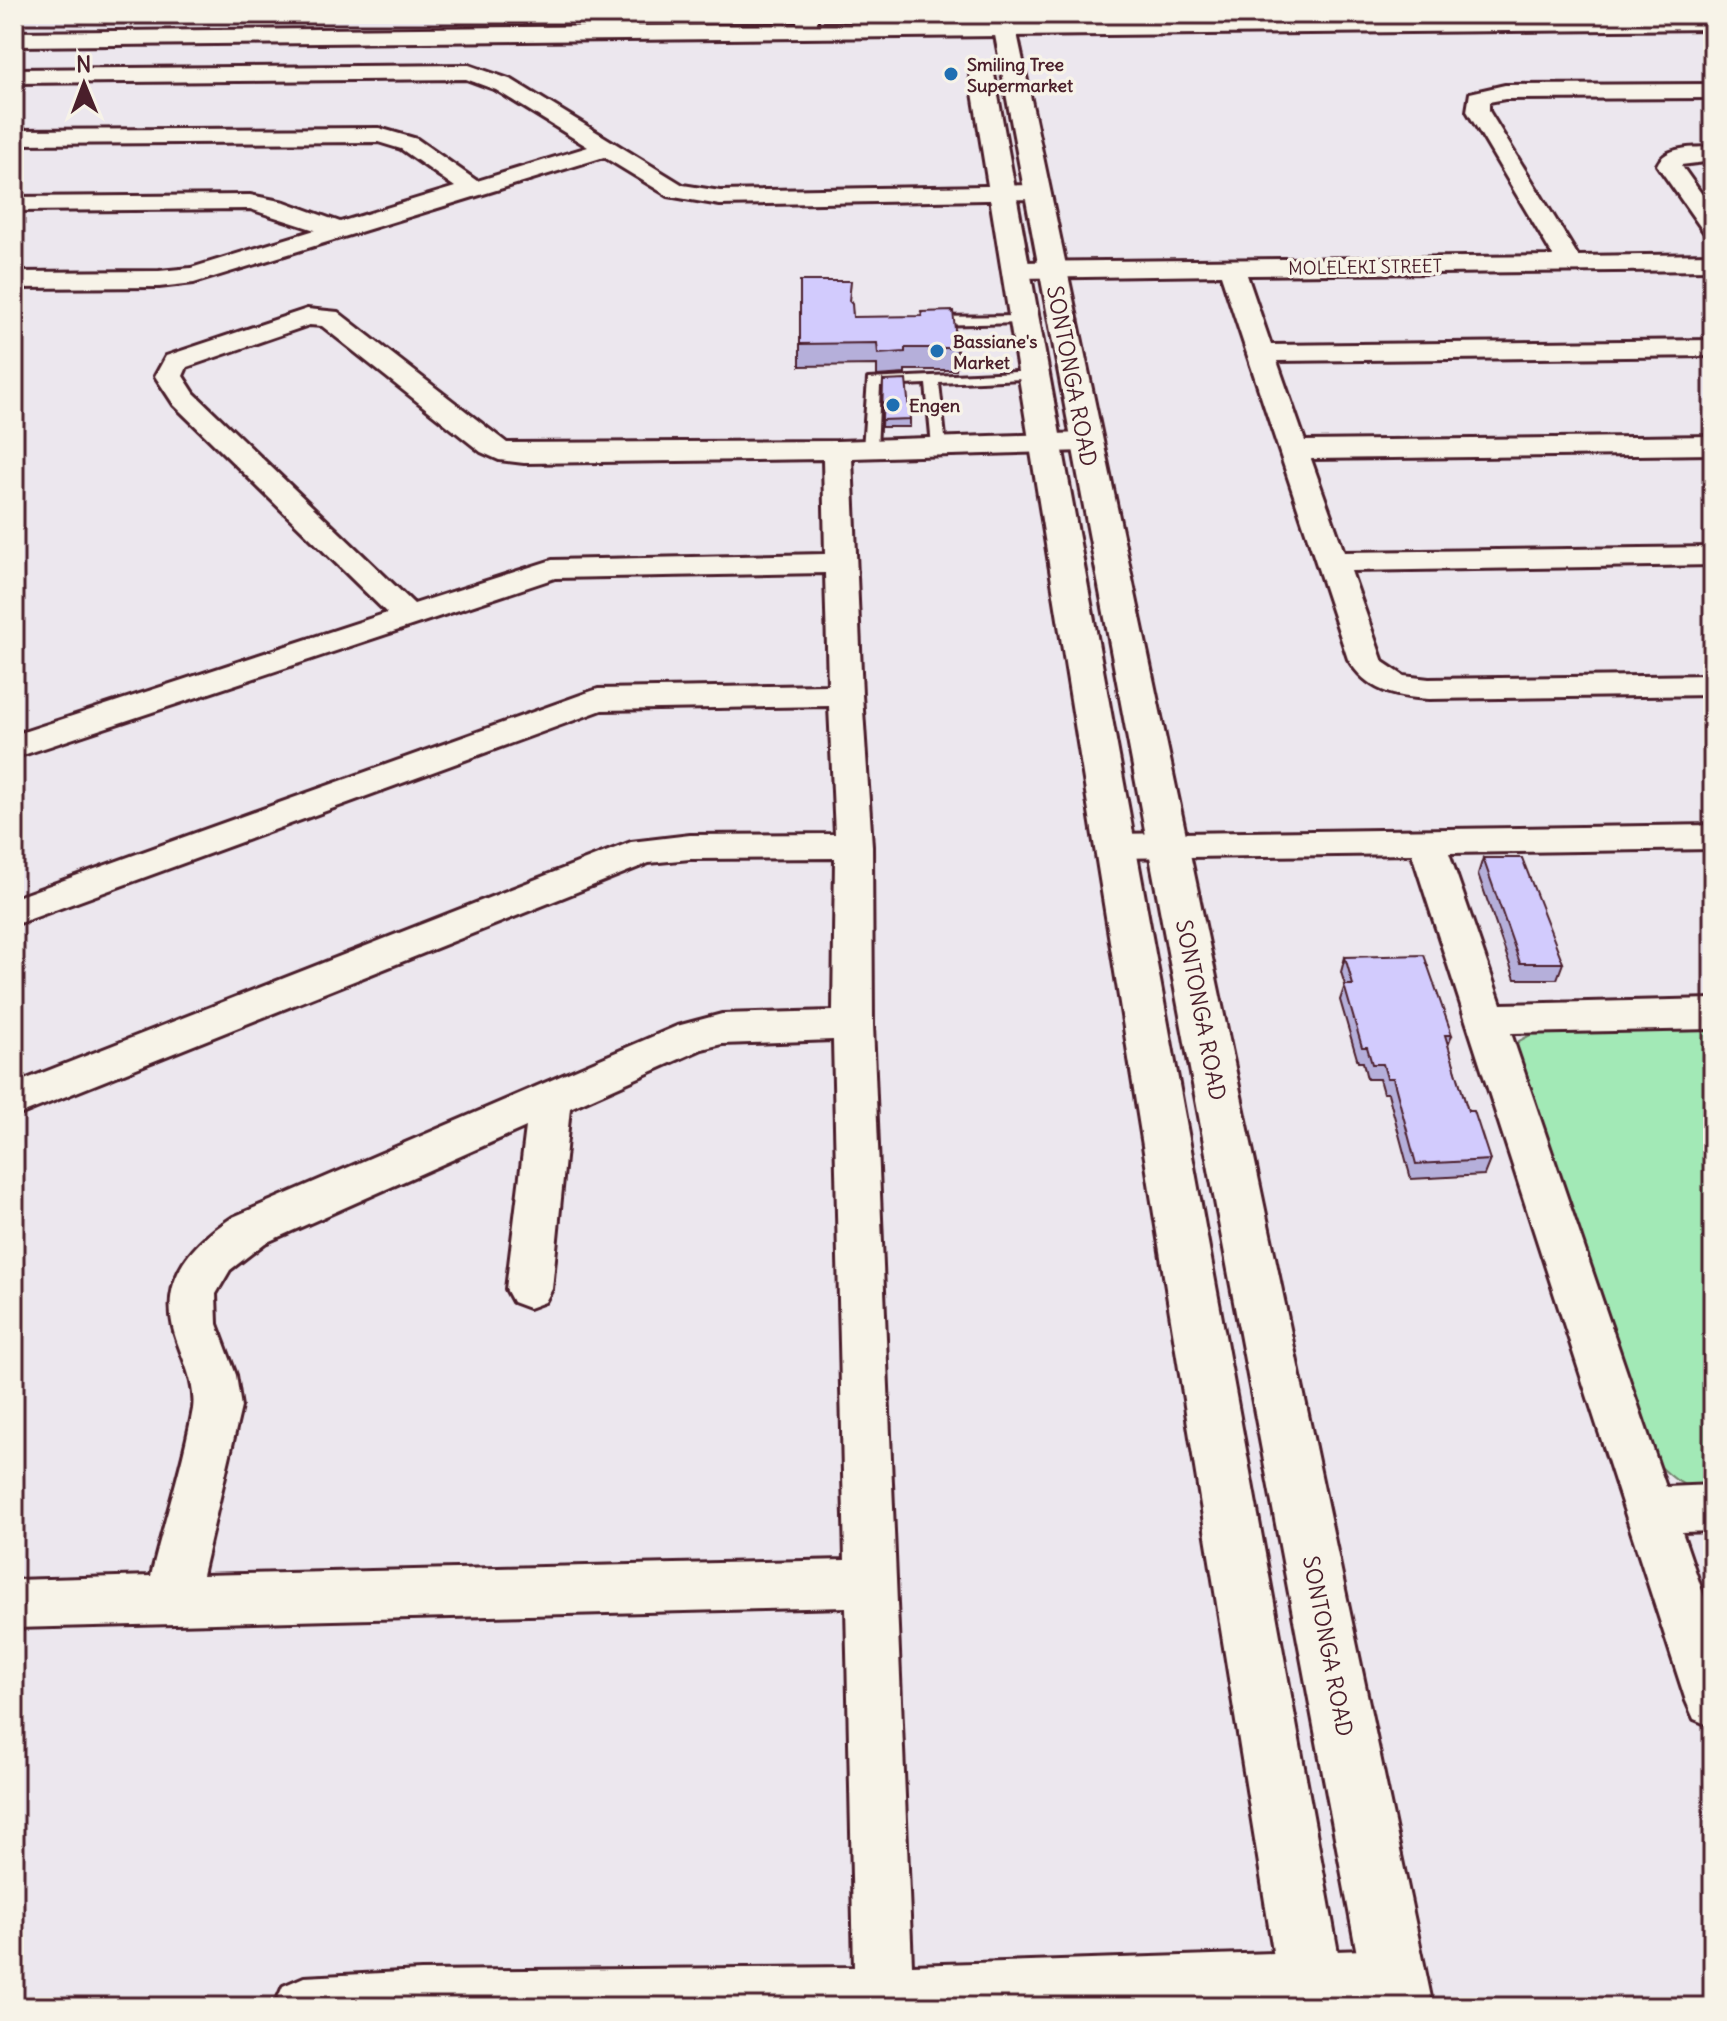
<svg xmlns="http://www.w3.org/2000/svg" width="1727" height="2021" viewBox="0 0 1727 2021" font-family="Delius,sans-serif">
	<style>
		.green { fill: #a2e9b6; stroke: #768470; stroke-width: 2 }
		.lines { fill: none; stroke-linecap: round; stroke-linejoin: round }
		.service-casing { stroke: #4a1f2b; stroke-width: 6 }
		.minor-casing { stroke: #4a1f2b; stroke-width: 6 }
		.tertiary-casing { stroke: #4a1f2b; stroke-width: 6 }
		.secondary-casing { stroke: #4a1f2b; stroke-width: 6 }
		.service { fill: #f7f3e8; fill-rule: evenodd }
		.minor { fill: #f7f3e8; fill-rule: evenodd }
		.tertiary { fill: #f7f3e8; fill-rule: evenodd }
		.secondary { fill: #f7f3e8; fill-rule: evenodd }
		.wall { fill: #b5afda; stroke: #4a1f2b; stroke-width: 2 }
		.building { fill: #d2cbfd; stroke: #4a1f2b; stroke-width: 2 }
		.poi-dot { fill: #1f6fb2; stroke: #f7f3e8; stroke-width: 3 }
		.labels { text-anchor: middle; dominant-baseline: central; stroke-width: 7; stroke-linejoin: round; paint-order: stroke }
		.far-poi-label { font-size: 18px; font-weight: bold; fill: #4a1f2b; stroke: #f7f3e8; text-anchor: start }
		.far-street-label { font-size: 18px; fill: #4a1f2b; stroke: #f7f3e8 }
		.street-label { font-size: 22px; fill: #4a1f2b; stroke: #f7f3e8 }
	</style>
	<rect width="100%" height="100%" fill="#ece7ee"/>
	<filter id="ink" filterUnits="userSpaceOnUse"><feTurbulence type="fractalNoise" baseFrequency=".0125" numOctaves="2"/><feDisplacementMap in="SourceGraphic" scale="16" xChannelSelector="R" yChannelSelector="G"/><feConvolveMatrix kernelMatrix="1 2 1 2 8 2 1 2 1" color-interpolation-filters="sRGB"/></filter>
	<g filter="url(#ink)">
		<path class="green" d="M1713 1027V1492C1685 1493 1665 1472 1646 1452L1514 1048 1519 1041 1536 1032Z"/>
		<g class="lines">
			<g class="service-casing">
				<path id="service" d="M1026 316 1031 317V323L927 325 920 321 927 317Z
					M1036 371 1041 372V378L939 383 946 446 939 450 932 446 926 384 880 386 877 449 870 453 863 449 868 379Z"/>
			</g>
			<g class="minor-casing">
				<path id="minor" d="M797 14H817V32L814 36H800L797 32Z
					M469 65 512 80 683 185 720 191 1035 185 1043 187 1047 192 1043 197 1035 199 720 205 668 196 604 157 194 283 159 287 14 288V272L159 271 191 268 315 230 250 209 14 211V197L250 195 285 202 340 222 455 187 401 149 378 142 14 144V130L379 128 417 139 477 181 588 147 496 90 466 79 14 83V69Z
					M1713 84V98L1505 99 1489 102V111L1578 256 1713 254V270L1247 275 1271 345 1713 340V356L1277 361 1305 441 1713 436V454L1311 459 1344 552 1713 547V565L1351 571 1383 662 1404 676 1429 679 1713 675V695L1429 699C1394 697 1367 691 1348 659L1221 275 1018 278 1009 275 1005 270 1009 265 1018 262 1553 256 1467 111 1470 93 1505 85Z
					M1713 147V161L1681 165 1713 210V234L1704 232 1657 165C1666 145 1694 148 1713 147Z
					M307 309 338 312 507 443 837 441 1085 433 1095 436 1099 442 1095 448 1085 451 852 458 862 695 872 846 873 1025 912 1965 1394 1949 1415 1957 1423 1978 1415 1999 1395 2007H274L283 1986 304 1977 421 1971 854 1967 846 1607 14 1628V1580L151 1576C164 1521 183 1465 193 1409 196 1387 185 1364 178 1344 156 1286 185 1248 233 1217L677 1026 722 1014 833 1011 835 858 690 859 649 863 14 1117V1084L631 842 690 835 835 834 829 706 602 710 14 925V898L586 693 598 689 828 685 825 573 555 578 14 758V735L387 613 174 405 155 376 166 356ZM309 325 322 326 481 452 499 460 524 463 823 459 825 554 552 560 414 604 194 393 183 376 187 367ZM833 1040 845 1560 202 1575 241 1407 236 1375 217 1324 216 1294 230 1270 265 1243 526 1127 506 1289 513 1302 529 1308 545 1302 552 1289 570 1108 702 1049 722 1044Z
					M1713 825V849L1449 853 1501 1004 1713 999V1029L1511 1033 1666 1487 1713 1485V1531L1682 1532 1713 1623V1727L1694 1719 1686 1701 1412 854 1113 858 1100 855 1095 846 1100 837 1113 834Z"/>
			</g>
			<g class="tertiary-casing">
				<path id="tertiary" d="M1713 15V29L14 46V32Z"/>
			</g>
			<g class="secondary-casing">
				<path id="secondary" d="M991 14H1013L1433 2007H1367Z
					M982 67 990 69 994 74 1348 2007H1282L970 74 974 69Z"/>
			</g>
			<use href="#service" class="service"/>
			<use href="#minor" class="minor"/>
			<use href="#tertiary" class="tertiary"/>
			<use href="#secondary" class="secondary"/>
		</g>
		<path class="wall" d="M851 303 853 317 957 348 956 370H905V374L877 376V365L800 366V344Z
			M883 381 910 419V427H881Z
			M1483 858 1563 963 1557 979H1515L1478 874Z
			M1345 957 1452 1035 1448 1046 1468 1111 1490 1160 1484 1175 1411 1179 1388 1093H1383L1379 1079H1367L1363 1062H1358L1340 1000 1345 985 1341 972Z"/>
		<path class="building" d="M800 281H851L849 301 852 304 853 317 922 316 921 312 953 311 957 348H905V352L878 354 877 343 800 344Z
			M906 380 910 419 882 420 883 381Z
			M1483 858H1522L1563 963H1520Z
			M1424 955 1452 1035H1445L1468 1111H1474L1490 1160 1416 1164 1393 1078H1387L1383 1064H1372L1367 1047H1362L1344 985H1353L1345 957Z"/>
	</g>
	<g class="poi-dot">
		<circle cx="951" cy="74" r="8"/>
		<circle cx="937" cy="351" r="8"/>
		<circle cx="893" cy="405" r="8"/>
	</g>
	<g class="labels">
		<g class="far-poi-label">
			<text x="967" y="64">Smiling Tree<tspan x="967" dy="21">Supermarket</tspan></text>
			<text x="953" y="341">Bassiane's<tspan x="953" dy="21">Market</tspan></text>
			<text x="909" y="405">Engen</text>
		</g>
		<g class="far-street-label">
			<text transform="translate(1365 267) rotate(-1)">MOLELEKI STREET</text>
		</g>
		<g class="street-label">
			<text transform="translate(1072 376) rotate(79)">SONTONGA ROAD</text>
			<text transform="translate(1201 1010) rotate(79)">SONTONGA ROAD</text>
			<text transform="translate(1328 1646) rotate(79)">SONTONGA ROAD</text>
		</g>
	</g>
	<rect width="1727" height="2021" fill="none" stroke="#f7f3e8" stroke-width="48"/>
	<rect x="24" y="24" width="1679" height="1973" fill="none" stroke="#4a1f2b" stroke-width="3" filter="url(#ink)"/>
	<g transform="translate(84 84) rotate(359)" stroke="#f7f3e8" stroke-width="6" paint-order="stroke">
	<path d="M0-6L14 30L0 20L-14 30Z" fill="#4a1f2b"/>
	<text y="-12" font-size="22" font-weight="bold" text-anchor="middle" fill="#4a1f2b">N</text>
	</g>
</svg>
